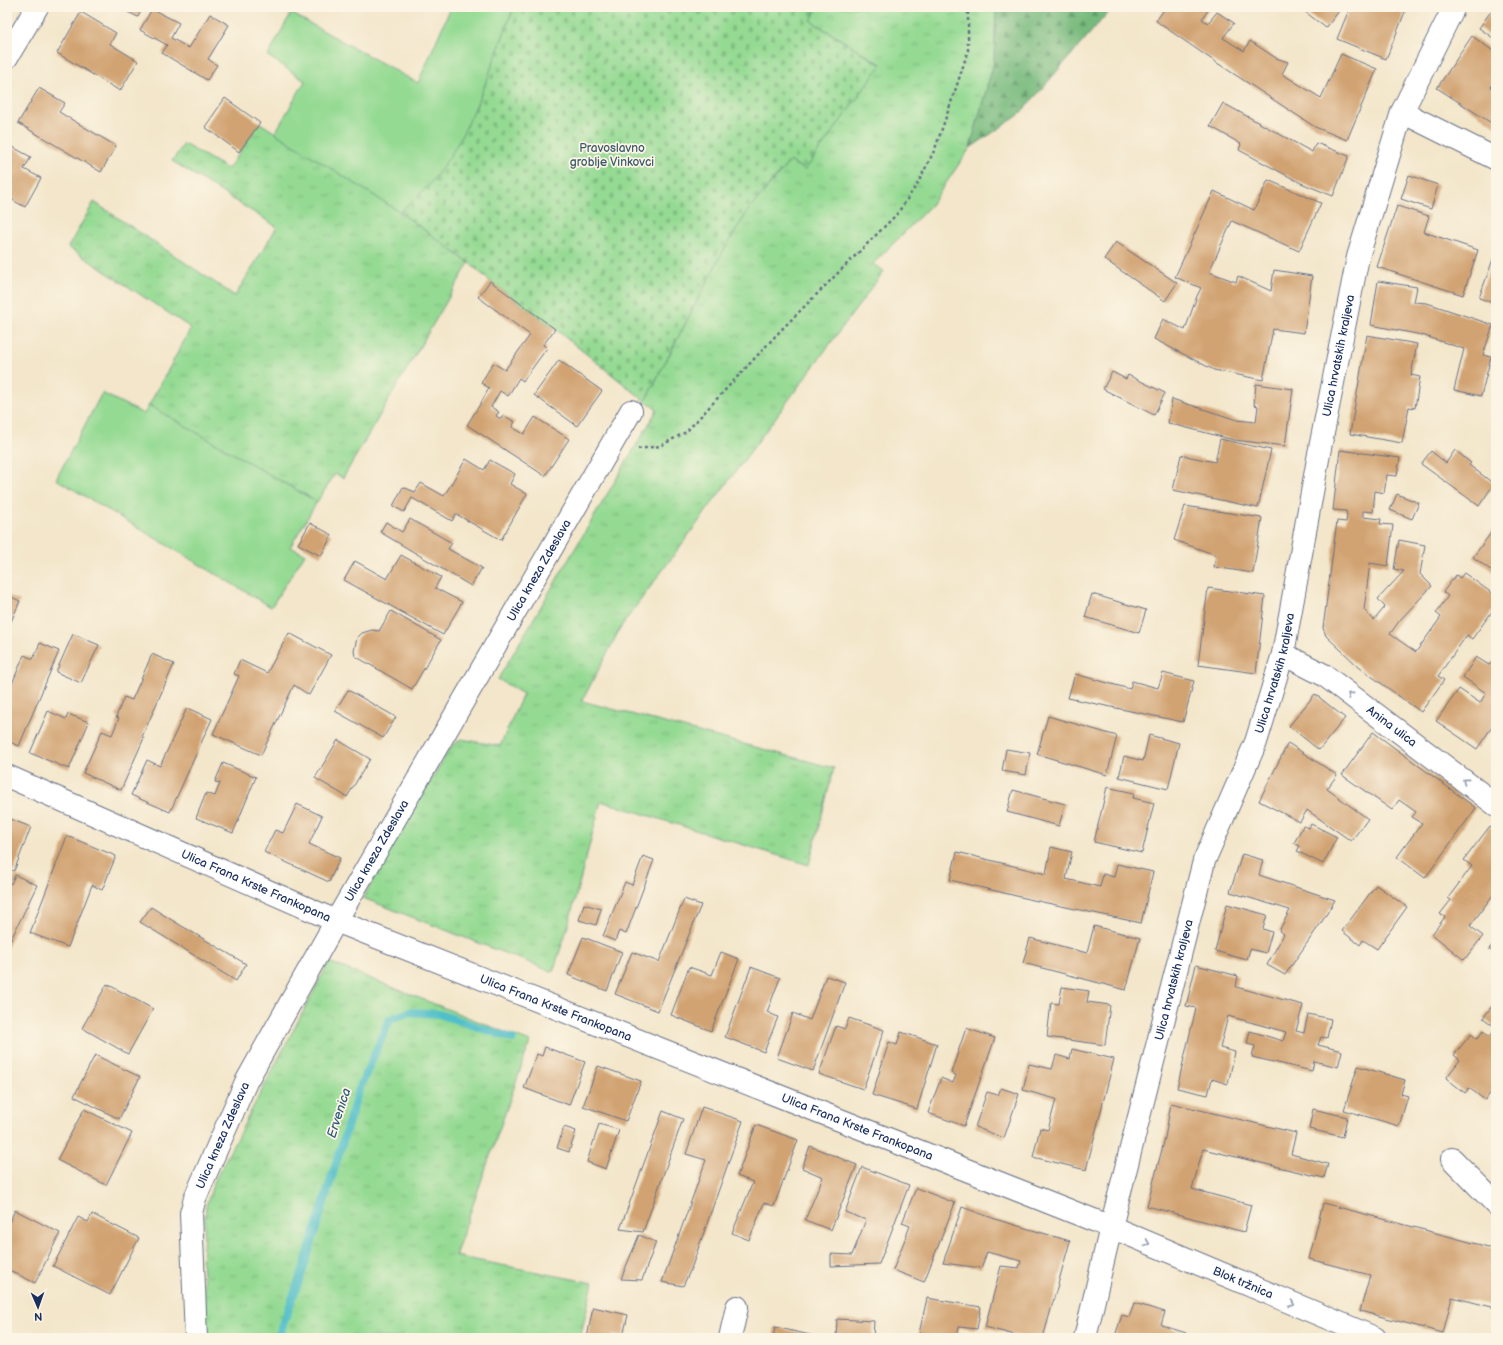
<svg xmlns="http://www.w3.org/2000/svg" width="1503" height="1345" viewBox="0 0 1503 1345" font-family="'Balsamiq Sans',sans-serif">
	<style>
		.grass { fill: url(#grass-tufts); stroke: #588478 }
		.forest { fill: url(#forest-firs); stroke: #49746e }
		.cemetery { fill: url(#cemetery-stones); stroke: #588478 }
		.green { fill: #94da93; stroke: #588478 }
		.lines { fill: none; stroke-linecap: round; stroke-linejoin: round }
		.stream { stroke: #51bfc9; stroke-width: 8 }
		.building { fill: #d1a372 }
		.street-casing { stroke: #676f84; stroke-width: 24 }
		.secondary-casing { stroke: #676f84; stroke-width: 24 }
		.path { stroke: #676f84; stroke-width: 2.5; stroke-dasharray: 3 3; stroke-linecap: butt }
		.street { stroke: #fff; stroke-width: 22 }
		.secondary { stroke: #fff; stroke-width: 22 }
		.oneway { stroke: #8d97ae }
		.labels { text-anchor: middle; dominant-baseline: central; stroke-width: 3.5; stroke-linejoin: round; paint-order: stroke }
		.park-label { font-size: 12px; fill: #395a6b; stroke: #fcf5e5 }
		.street-label { font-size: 12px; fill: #1b2f5e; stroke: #fcf5e5 }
		.water-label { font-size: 13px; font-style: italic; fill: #2b5a7e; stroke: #fcf5e5 }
	</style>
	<defs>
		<pattern id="grass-tufts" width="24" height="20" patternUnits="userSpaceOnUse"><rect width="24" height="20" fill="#94da93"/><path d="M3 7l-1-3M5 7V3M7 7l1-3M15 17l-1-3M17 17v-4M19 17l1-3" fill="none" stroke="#7fbb81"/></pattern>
		<pattern id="forest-firs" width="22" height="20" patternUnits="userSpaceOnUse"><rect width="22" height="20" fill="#77ba7d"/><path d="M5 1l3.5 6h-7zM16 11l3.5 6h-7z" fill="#61986a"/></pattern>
		<pattern id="cemetery-stones" width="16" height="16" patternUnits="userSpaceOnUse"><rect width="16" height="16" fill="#94da93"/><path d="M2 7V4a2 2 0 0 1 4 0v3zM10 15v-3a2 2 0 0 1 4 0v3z" fill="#7fbb81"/></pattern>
	</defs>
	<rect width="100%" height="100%" fill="#fcf5e5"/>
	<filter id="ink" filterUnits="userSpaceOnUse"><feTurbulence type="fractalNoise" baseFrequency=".025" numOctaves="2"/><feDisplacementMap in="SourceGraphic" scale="8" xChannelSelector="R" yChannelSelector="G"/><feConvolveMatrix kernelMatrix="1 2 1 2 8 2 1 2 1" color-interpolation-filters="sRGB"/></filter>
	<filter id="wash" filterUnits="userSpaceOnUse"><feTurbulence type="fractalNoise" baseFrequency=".012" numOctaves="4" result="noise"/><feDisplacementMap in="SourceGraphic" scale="16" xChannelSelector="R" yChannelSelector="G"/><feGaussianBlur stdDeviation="0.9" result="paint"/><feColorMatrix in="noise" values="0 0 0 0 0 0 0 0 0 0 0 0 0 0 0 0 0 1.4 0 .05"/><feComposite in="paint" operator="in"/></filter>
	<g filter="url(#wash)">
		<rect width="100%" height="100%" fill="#f3e6ca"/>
		<path class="grass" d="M817 7H996L994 62 970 148 931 205 873 264 884 271 622 625 582 701 834 768 809 865 601 801 568 926 553 972 363 898 450 748 461 739 500 746 523 694 498 679 657 410 645 401 721 255 749 209 770 185 790 161 805 170 881 64 811 21Z
			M260 123 400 212 469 263 343 478 335 474 317 502 149 405 191 328 68 247 94 202 235 296 277 227 172 161 184 144 228 169Z
			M329 962 530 1042 455 1256 593 1283 580 1338H208L202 1261 206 1206 214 1182Z"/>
		<path class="forest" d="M996 7H1113L1019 115 970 148 994 62Z"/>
		<path class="cemetery" d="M514 7H817L811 21 881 65 805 170 790 161 749 209 721 255 645 401 555 329 490 281 469 263 400 212 432 181 477 104Z"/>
		<path class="green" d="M451 7H514C491 66 473 130 433 180 423 192 410 202 400 212L275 133 305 81 268 56 291 13 418 83Z
			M102 393 144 414 149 405 317 502 290 547 305 554 271 607 56 479Z"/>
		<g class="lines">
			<path class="stream" d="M278 1338 304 1267 358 1092 390 1019 410 1012 439 1014 513 1039"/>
		</g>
		<g id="blocks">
			<path class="building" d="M118 7H143L138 17Z
				M1166 7H1206L1209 9 1202 19 1208 23 1217 12 1234 23 1223 38 1244 51 1250 41 1276 58 1288 62 1282 74 1321 98 1341 54 1377 69 1347 140 1315 127 1208 57 1156 21Z
				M1299 7H1342L1326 28Z
				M1350 7H1407L1386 59 1337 39Z
				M1494 7H1496V40L1479 28Z
				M152 9 179 23 171 38 189 48 210 14 229 25 208 59 217 65 207 80 162 53 167 45 140 30Z
				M81 12 116 33 110 44 138 61 120 91 57 53Z
				M1472 36 1496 53V80L1491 87 1496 90V126L1437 88Z
				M39 88 65 103 59 112 116 146 101 172 18 123Z
				M225 98 260 123 239 152 205 127Z
				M1223 103 1312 152 1316 143 1349 156 1333 196 1301 183 1239 150 1241 144 1210 126Z
				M7 144 31 157 24 169 41 178 25 207 7 197Z
				M1409 175 1438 185 1431 209 1401 199Z
				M1268 180 1321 203 1299 251 1232 221 1209 272 1236 282 1238 276 1271 291 1274 270 1312 276 1304 333 1273 329 1263 380 1214 370 1154 339 1163 319 1185 330 1197 296 1201 288 1175 277 1214 191 1254 210Z
				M1397 206 1429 216 1424 232 1478 250 1463 295 1377 267Z
				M1116 242 1177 283 1165 301 1104 259Z
				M1496 251V304L1479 298Z
				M490 281 555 329 543 345 547 348 523 381 519 378 508 396 500 391 491 407 499 412 496 416 501 419 503 415 515 422 512 427 524 434 535 417 569 439 545 476 467 425 482 401 489 388 481 383 493 363 505 370 530 335 478 297Z
				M1378 281 1417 287 1414 302 1427 303 1493 325 1483 355 1491 357 1481 396 1454 390 1464 349 1422 335 1371 325Z
				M1367 335 1417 344 1411 375 1420 377 1415 408 1409 407 1402 443 1350 434Z
				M559 360 602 391 577 426 534 395Z
				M1112 372 1126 379 1128 375 1165 393 1154 415 1103 389Z
				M1256 384 1293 389 1285 446 1234 440 1168 423 1172 399 1237 420 1256 422 1258 406 1254 405Z
				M1220 439 1271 450 1258 508 1173 490 1181 455 1215 462Z
				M1340 450 1400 458 1397 476 1387 475 1384 493 1375 491 1373 512 1363 511V517L1381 519 1380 524 1393 525 1388 566 1370 563 1364 610 1374 620 1385 607 1378 599 1404 571 1394 569 1399 540 1425 545 1420 574 1432 586 1400 620 1390 634 1416 652 1441 617 1436 613 1448 596 1443 592 1456 575 1460 578 1464 573 1496 596V606L1472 639 1467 635 1438 676 1444 680 1421 712 1360 668 1326 636 1323 628 1337 521 1346 522 1347 515 1346 511 1333 510Z
				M1455 450 1471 463 1469 465 1494 484 1479 506 1421 464 1431 451 1446 463Z
				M466 459 484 470 490 460 515 474 510 484 527 494 501 540 456 514 452 521 412 498 404 512 393 506 403 487 415 492 421 483 444 496Z
				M1397 494 1419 503 1412 519 1390 510Z
				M1185 506 1262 518 1253 573 1214 567 1216 555 1174 540Z
				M410 519 452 543 448 549 482 568 471 586 380 532 386 522 402 532Z
				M310 523 332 535 321 556 298 544Z
				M1496 526V574L1473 557Z
				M401 555 441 577 435 588 462 602 443 635 344 580 355 561 387 579Z
				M1208 588 1265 596 1256 673 1198 665Z
				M1092 594 1146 610 1139 633 1085 617Z
				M7 595 20 601 7 631Z
				M391 611 441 640 412 689 355 656 354 651 357 638 362 633 372 630 379 631Z
				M289 633 331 655 309 695 294 685 261 755 213 734 239 676 234 674 240 660 267 673Z
				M73 634 99 645 81 683 56 672Z
				M40 643 59 651 19 746 7 741V696L24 655 33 659Z
				M152 654 174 664 142 737 144 738 121 790 83 773 102 731 112 735 119 718 116 717 124 697 132 700Z
				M1476 657 1489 665 1496 659V721L1477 749 1436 721 1459 689 1480 703 1486 693 1463 677Z
				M1163 673 1194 681 1183 722 1068 698 1075 674 1130 689 1132 681 1158 688Z
				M348 690 396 717 383 738 335 711Z
				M1315 694 1345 718 1319 750 1289 726Z
				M187 708 212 719 170 812 131 795 147 760 160 766Z
				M48 711 66 719 68 714 89 722 69 769 30 753Z
				M1048 716 1117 736 1107 775 1037 754Z
				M1373 732 1476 808 1425 878 1397 857 1422 823 1412 817 1416 812 1399 800 1392 810 1342 775Z
				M1149 735 1179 743 1168 789 1119 777 1124 756 1143 761Z
				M338 740 370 759 347 797 315 778Z
				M1288 743 1337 775 1327 789 1368 819 1351 841 1307 810 1300 822 1259 801Z
				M1006 749 1030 753 1026 775 1002 771Z
				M223 763 256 777 233 833 196 818 206 793 215 796 220 783 215 782Z
				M1107 787 1134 793 1133 798 1154 803 1142 853 1094 842Z
				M1013 790 1065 804 1059 826 1007 812Z
				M297 804 322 816 309 844 340 858 329 882 264 852 275 830 283 833Z
				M7 818 31 827 14 871 7 868Z
				M1311 824 1337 837 1323 864 1297 851 1300 846 1294 843 1303 826 1309 828Z
				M1490 826 1496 831V891L1470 926 1483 936 1464 960 1432 934 1445 917 1440 914 1451 900 1448 898 1472 866 1464 860Z
				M67 836 116 856 102 890 92 885 68 947 30 933Z
				M1051 847 1072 852 1066 879 1100 887 1103 874 1114 877 1117 864 1153 872 1141 923 1033 900 950 880 957 852 1046 874Z
				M1242 854 1263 860 1259 875 1335 900 1323 920 1285 975 1267 965 1284 934 1279 931 1290 910 1230 892Z
				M643 856 654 860 626 934 619 931 615 941 603 936 625 882 632 885Z
				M15 875 37 885 7 948V881L11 884Z
				M1376 885 1407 907 1377 949 1363 940 1360 945 1342 931Z
				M684 899 701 905 658 1011 615 994 632 952 659 962Z
				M584 904 601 909 596 925 579 920Z
				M1227 904 1267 915 1263 929 1272 932 1266 953 1250 949 1247 960 1215 951Z
				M151 907 175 922 246 964 236 981 140 922Z
				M1094 926 1140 938 1126 990 1023 963 1030 938 1087 953Z
				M583 937 622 952 607 991 568 975Z
				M1496 941V954L1489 949Z
				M721 952 739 959 711 1031 671 1015 689 967 712 975Z
				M1196 965 1238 976 1236 987 1303 1005 1296 1031 1304 1033 1308 1014 1331 1019 1327 1038 1321 1037 1318 1045 1342 1051 1338 1067 1314 1061 1312 1071 1252 1057 1255 1046 1247 1044 1250 1031 1283 1041 1286 1032 1228 1016 1220 1048 1235 1052 1228 1084 1212 1079 1208 1095 1177 1088 1196 1008 1186 1006Z
				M751 967 780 978 767 1012 778 1017 764 1052 725 1037Z
				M826 976 845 982 813 1071 777 1058 793 1013 810 1020Z
				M107 984 153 1009 128 1054 82 1028Z
				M1062 987 1089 991 1087 1002 1110 1005 1105 1045 1047 1037 1051 1003 1059 1004Z
				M1496 1001V1022L1494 1026 1483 1018Z
				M849 1018 884 1030 863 1089 819 1074 836 1026 845 1029Z
				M966 1028 995 1038 964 1126 928 1113 941 1078 953 1083 956 1075 951 1073Z
				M1496 1029V1086L1485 1100 1469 1088 1465 1093 1446 1078 1460 1060 1454 1055 1471 1034 1477 1039 1483 1031 1490 1037Z
				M901 1032 937 1044 917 1109 872 1095 889 1042 897 1045Z
				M545 1047 585 1062 569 1105 524 1088 537 1054 542 1056Z
				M1072 1049 1114 1059 1086 1170 1033 1157 1040 1128 1048 1130 1056 1099 1023 1090 1029 1064 1052 1069 1056 1055 1070 1059Z
				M95 1055 140 1077 119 1119 74 1096Z
				M598 1066 641 1081 626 1121 583 1106Z
				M1358 1066 1405 1080 1401 1094 1408 1096 1399 1126 1344 1110Z
				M1001 1088 1019 1094 1004 1138 975 1127 987 1092 998 1095Z
				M1171 1103 1296 1133 1291 1154 1328 1164 1324 1178 1203 1149 1192 1189 1251 1205 1244 1232 1147 1206 1165 1138Z
				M702 1107 743 1121 691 1269 683 1286 662 1282 706 1160 686 1154Z
				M84 1109 132 1133 106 1185 57 1160Z
				M1313 1109 1347 1117 1343 1137 1309 1129Z
				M663 1111 683 1119 643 1232 620 1229Z
				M599 1124 619 1130 606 1169 587 1162Z
				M756 1125 798 1140 774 1206 764 1203 749 1240 732 1233 753 1182 737 1176Z
				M564 1127 576 1131 569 1152 557 1148Z
				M810 1146 857 1165 831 1230 805 1220 823 1177 802 1168Z
				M862 1167 909 1185 879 1264 831 1266V1254L852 1255 866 1220 845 1212Z
				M916 1188 955 1203 924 1282 893 1270 910 1226 902 1223Z
				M1323 1203 1496 1249V1308L1452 1297 1443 1333 1360 1311 1370 1275 1309 1259Z
				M962 1207 998 1220 1070 1241 1043 1338H1026L985 1327 1001 1266 1019 1268 1021 1261 987 1252 981 1268 943 1263Z
				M15 1210 60 1233 35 1283 7 1269V1227Z
				M92 1214 139 1238 110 1295 53 1266 78 1217 88 1222Z
				M639 1235 656 1242 642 1280 621 1279Z
				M927 1298 981 1307 977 1329 959 1327 957 1338H918Z
				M1134 1303 1165 1312 1161 1325 1186 1333 1185 1338H1122L1115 1336 1122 1315 1129 1317Z
				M593 1307 628 1315 623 1336 612 1334V1338H587Z
				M837 1319 874 1321 873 1338H836Z
				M775 1327 819 1337V1338H773Z"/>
		</g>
	</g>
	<g filter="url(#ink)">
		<use href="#blocks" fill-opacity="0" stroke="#676f84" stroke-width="1"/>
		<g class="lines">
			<g class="street-casing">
				<g id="street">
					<path d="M1402 112 1496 159"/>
					<path id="s1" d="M1283 654 1324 675 1496 805"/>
					<path id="s2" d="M7 776 336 921 1111 1227 1375 1338"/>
					<path d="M1452 1159 1496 1204"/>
					<path id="s3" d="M196 1338 191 1213 195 1198 246 1082 336 921 631 411"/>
					<path d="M730 1338 737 1307"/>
					<path id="s4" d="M1085 1338 1111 1227 1204 861 1256 742 1283 654 1320 448 1358 257 1402 112 1454 7"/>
				</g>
			</g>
			<g class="secondary-casing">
				<path id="secondary" d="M7 57 37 7"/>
			</g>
			<path class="path" d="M638 449 660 446 686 432 782 329 897 214 918 183 935 149 955 91 968 51V7"/>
			<use href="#street" class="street"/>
			<use href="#secondary" class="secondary"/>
		</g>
		<defs><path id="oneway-chevron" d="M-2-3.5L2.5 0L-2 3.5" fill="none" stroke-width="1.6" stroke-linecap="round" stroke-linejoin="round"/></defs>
		<g class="oneway">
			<use href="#oneway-chevron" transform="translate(1350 695) rotate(-143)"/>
			<use href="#oneway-chevron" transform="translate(1465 781) rotate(-143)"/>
			<use href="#oneway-chevron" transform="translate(1147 1243) rotate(23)"/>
			<use href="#oneway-chevron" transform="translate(1292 1304) rotate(23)"/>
		</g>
	</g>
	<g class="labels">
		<g class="park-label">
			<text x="612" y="148">Pravoslavno<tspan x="612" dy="14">groblje Vinkovci</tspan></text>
		</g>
		<g class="street-label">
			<text stroke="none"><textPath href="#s4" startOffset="1017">Ulica hrvatskih kraljeva</textPath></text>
			<text stroke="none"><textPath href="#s3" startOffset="857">Ulica kneza Zdeslava</textPath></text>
			<text stroke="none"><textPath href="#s4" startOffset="693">Ulica hrvatskih kraljeva</textPath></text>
			<text stroke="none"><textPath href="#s1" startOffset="131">Anina ulica</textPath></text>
			<text stroke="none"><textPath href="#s3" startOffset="533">Ulica kneza Zdeslava</textPath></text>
			<text stroke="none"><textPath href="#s2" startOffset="272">Ulica Frana Krste Frankopana</textPath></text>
			<text stroke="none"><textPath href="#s4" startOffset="369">Ulica hrvatskih kraljeva</textPath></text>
			<text stroke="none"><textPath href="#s2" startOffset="596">Ulica Frana Krste Frankopana</textPath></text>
			<text stroke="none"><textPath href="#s2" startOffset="920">Ulica Frana Krste Frankopana</textPath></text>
			<text stroke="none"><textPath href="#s3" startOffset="209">Ulica kneza Zdeslava</textPath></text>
			<text stroke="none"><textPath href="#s2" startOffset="1336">Blok tržnica</textPath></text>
		</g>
		<g class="water-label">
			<text transform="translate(339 1113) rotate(-72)">Ervenica</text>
		</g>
	</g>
	<rect width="1503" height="1345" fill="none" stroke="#fcf5e5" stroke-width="24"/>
	<g transform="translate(38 1307) rotate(178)" stroke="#fcf5e5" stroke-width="3" paint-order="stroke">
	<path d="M0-3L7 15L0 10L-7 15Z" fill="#1b2f5e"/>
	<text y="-6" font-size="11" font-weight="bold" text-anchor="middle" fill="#1b2f5e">N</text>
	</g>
</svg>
